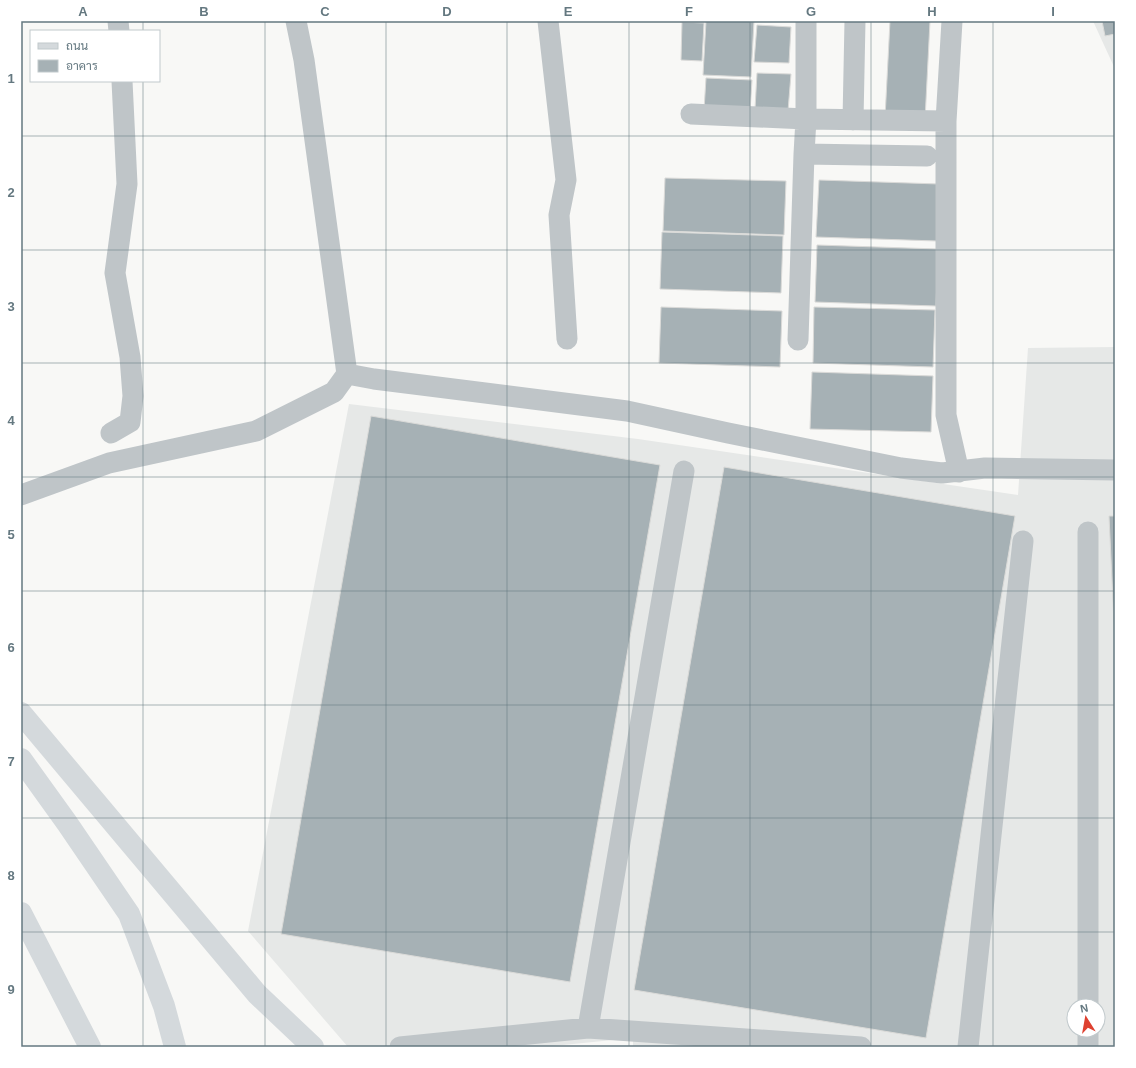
<svg xmlns="http://www.w3.org/2000/svg" width="1136" height="1068" viewBox="0 0 1136 1068" font-family="Helvetica,Sarabun,sans-serif">
	<style>
		.built { fill: #e6e8e7; fill-rule: evenodd }
		.building { fill: #a6b1b5; stroke: #dadad8 }
		.lines { fill: none; stroke-linecap: round; stroke-linejoin: round }
		.minor { stroke: #bfc5c8; stroke-width: 21 }
		.major { stroke: #d4d9dc; stroke-width: 22 }
		.highway { stroke: #d4d9dc; stroke-width: 22 }
		.grid { fill: none; stroke: #647880; stroke-width: 1; stroke-opacity: 0.55 }
		.neatline { fill: none; stroke: #647880; stroke-width: 1.5 }
		.grid-label { font-size: 13px; text-anchor: middle; font-weight: bold; fill: #647880 }
	</style>
	<rect width="100%" height="100%" fill="#f8f8f6"/>
	<path class="built" d="M1093 21H1115V69Z
		M1115 347V1047H633V1038L543 1047H348L248 931 349 404 638 439 1018 495 1028 348ZM1074 1006H1098V1030H1074Z"/>
	<path class="building" d="M706 21H754L751 77 703 75Z
		M890 21H930L925 120 885 118Z
		M1102 21H1115V34L1105 36Z
		M682 22 704 23 702 61 681 60Z
		M757 25 791 27 789 63 754 62Z
		M757 73 791 74 788 111 755 109Z
		M706 78 752 80 750 112 704 110Z
		M665 178 786 181 784 235 663 231Z
		M819 180 939 184 937 241 816 237Z
		M662 232 783 236 781 293 660 289Z
		M817 245 938 249 936 306 815 302Z
		M661 307 782 311 780 367 659 363Z
		M814 307 935 310 933 367 813 363Z
		M812 372 933 376 931 432 810 429Z
		M371 416 660 465 570 982 281 934Z
		M724 467 1015 516 926 1038 634 990Z
		M1109 516H1115V645Z"/>
	<g class="lines">
		<path class="minor" d="M118 21 119 31
			M548 21 566 180 559 215 567 339
			M806 21V119L804 154 927 156
			M691 114 806 119 946 121 952 21
			M853 120 855 21
			M946 121V415L959 472
			M798 340 804 154
			M347 374 374 379 627 411 728 433 901 468 942 473 985 468 1115 470
			M111 433 130 422 133 396 130 357 115 273 127 184 122 81
			M21 495 109 463 256 431 334 392 347 374 304 60 296 21
			M1088 532V1006
			M588 1028 684 471
			M1088 1030V1047
			M400 1047 588 1028 861 1047
			M968 1047 1023 541"/>
		<path class="major" d="M21 713 257 994 313 1047
			M21 759 67 823 129 914 164 1006 175 1047"/>
		<path class="highway" d="M21 913 90 1047"/>
	</g>
	<path class="grid" d="M143 21V31M265 21V1047M386 21V1047M507 21V1047M629 21V1047M750 21V1047M871 21V1047M993 21V1047M143 81V1047M21 136H1115M21 250H1115M21 363H1115M21 477H1115M21 591H1115M21 705H1115M21 818H1115M21 932H1115"/>
	<rect width="1136" height="1068" fill="none" stroke="#ffffff" stroke-width="44"/>
	<rect x="30" y="30" width="130" height="52" fill="#ffffff" stroke="#c1c9cc"/>
	<rect x="38" y="43" width="20" height="6" fill="#d4d9dc" stroke="#c1c9cc"/>
	<text x="66" y="50" font-size="12" fill="#647880">ถนน</text>
	<rect x="38" y="60" width="20" height="12" fill="#a6b1b5" stroke="#c1c9cc"/>
	<text x="66" y="70" font-size="12" fill="#647880">อาคาร</text>
	<g transform="translate(1086 1018) rotate(349)"><circle r="19" fill="#ffffff" stroke="#c1c9cc"/>
	<path d="M0-3L7 15L0 10L-7 15Z" fill="#de4130"/>
	<text y="-6" font-size="11" font-weight="bold" text-anchor="middle" fill="#647880">N</text>
	</g>
	<rect x="22" y="22" width="1092" height="1024" class="neatline"/>
	<g class="grid-label">
		<text x="83" y="16">A</text>
		<text x="204" y="16">B</text>
		<text x="325" y="16">C</text>
		<text x="447" y="16">D</text>
		<text x="568" y="16">E</text>
		<text x="689" y="16">F</text>
		<text x="811" y="16">G</text>
		<text x="932" y="16">H</text>
		<text x="1053" y="16">I</text>
		<text x="11" y="83">1</text>
		<text x="11" y="197">2</text>
		<text x="11" y="311">3</text>
		<text x="11" y="425">4</text>
		<text x="11" y="539">5</text>
		<text x="11" y="652">6</text>
		<text x="11" y="766">7</text>
		<text x="11" y="880">8</text>
		<text x="11" y="994">9</text>
	</g>
</svg>
